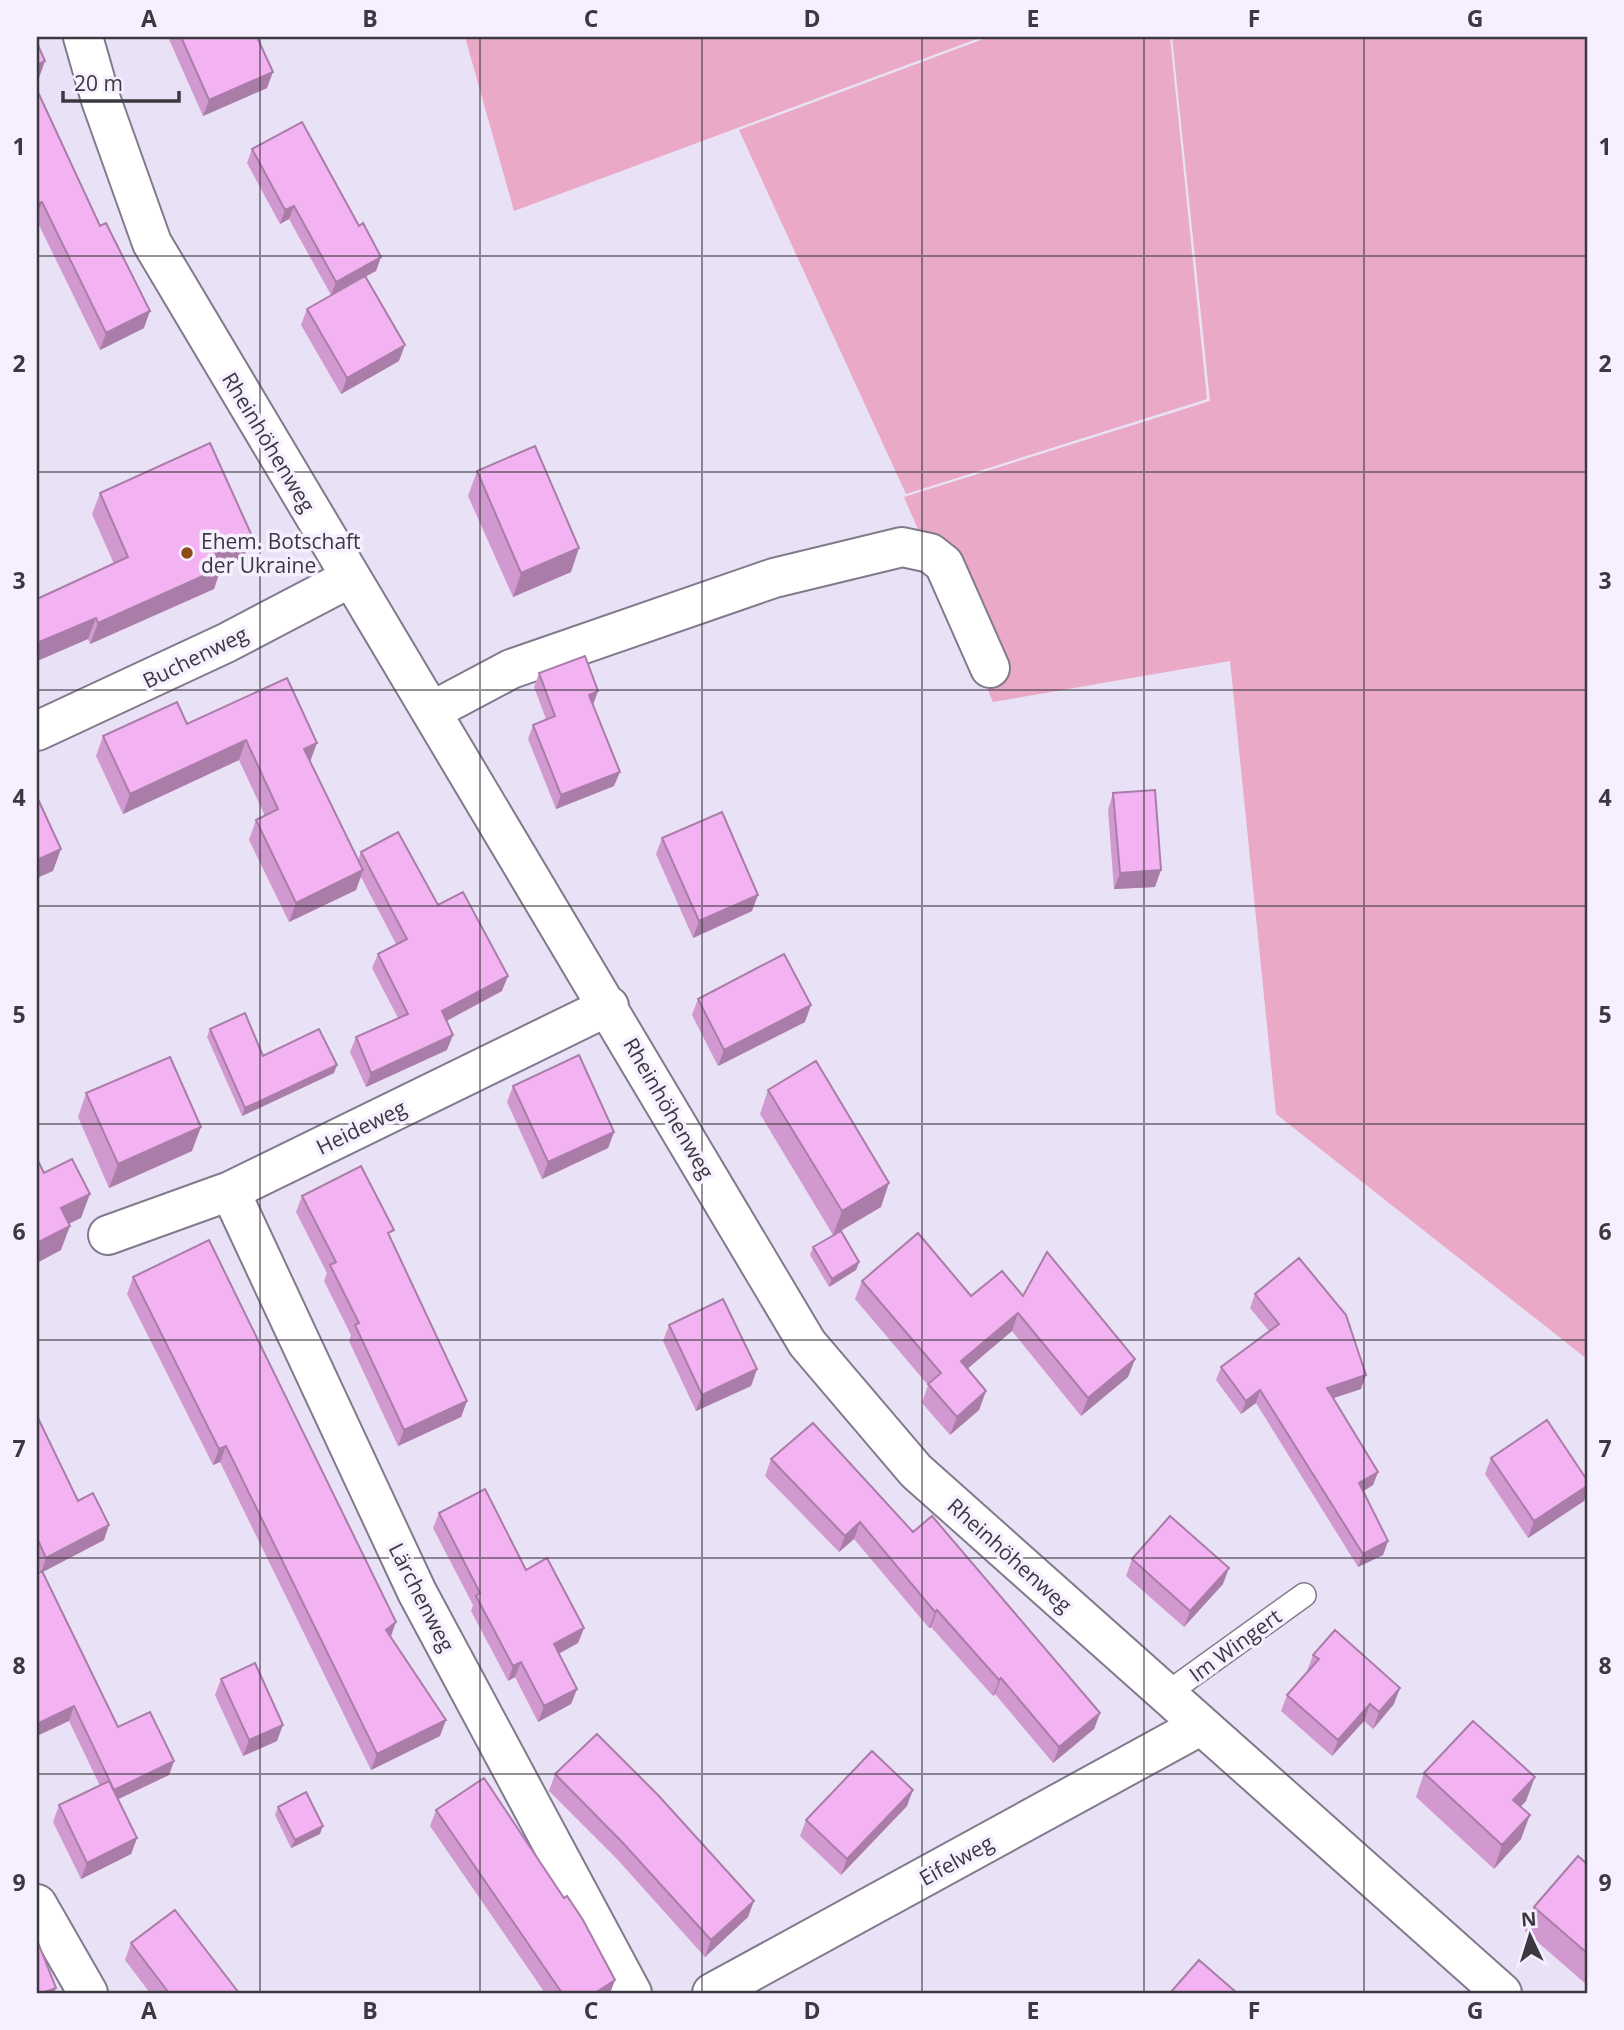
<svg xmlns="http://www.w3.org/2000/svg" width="1624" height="2030" viewBox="0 0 1624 2030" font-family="'Open Sans',sans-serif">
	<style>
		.green { fill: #e9a9c7 }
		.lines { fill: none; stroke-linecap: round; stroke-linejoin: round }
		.lane-casing { stroke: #827a8c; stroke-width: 26 }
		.street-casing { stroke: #827a8c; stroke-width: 42 }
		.lane { stroke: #fff; stroke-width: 23 }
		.street { stroke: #fff; stroke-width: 38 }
		.wall { fill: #d199cf }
		.shaded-wall { fill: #aa7da9 }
		.building { fill: #f3b2f1; stroke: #aa7da9; stroke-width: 2 }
		.grid { fill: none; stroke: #3c3840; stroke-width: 2; stroke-opacity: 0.55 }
		.poi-dot { fill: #8c4c15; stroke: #f6efff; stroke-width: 2.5 }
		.labels { text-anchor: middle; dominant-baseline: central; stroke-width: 7; stroke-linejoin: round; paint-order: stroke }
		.street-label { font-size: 21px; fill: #3c3840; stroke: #f6efff }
		.poi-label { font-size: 21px; fill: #3c3840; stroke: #f6efff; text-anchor: start }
		.neatline { fill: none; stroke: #3c3840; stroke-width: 2.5 }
		.grid-label { font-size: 23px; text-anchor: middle; font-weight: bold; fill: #3c3840 }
	</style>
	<rect width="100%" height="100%" fill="#e9e1f5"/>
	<path class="green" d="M465 37H982L514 211Z
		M989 37H1170L1207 399 906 494 739 130Z
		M1172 37H1587V1359L1276 1114 1230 661 993 702 904 497 1210 401Z"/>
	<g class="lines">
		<g class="lane-casing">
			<path id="lane" d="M1165 1695 1304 1595"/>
		</g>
		<g class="street-casing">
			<path id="street" d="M83 37 101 100 152 243 807 1343 916 1471 1502 1993
				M432 711 511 669 774 578 902 547 930 553 944 564 990 668
				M37 731 226 643 350 578
				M230 1191 417 1592 632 1993
				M108 1235 230 1191 609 1006
				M37 1904 88 1993
				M712 1993 1200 1726"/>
		</g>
		<use href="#lane" class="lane"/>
		<use href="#street" class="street"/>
	</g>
	<path class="wall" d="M168 37H257L267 88 203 116Z
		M37 90 144 328 100 350 37 221Z
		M252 149 359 226 381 257 376 271 366 276 399 361 341 394 301 325 307 309 331 295 289 219 280 224 247 163Z
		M477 471 571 572 513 597 468 496Z
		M100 493 252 536 244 557 221 567 214 589 90 644 88 639 37 661V599L114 564 92 514Z
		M539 673 593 705 614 786 556 809 528 739 533 725 546 719 534 687Z
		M287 678 310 762 358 860 361 852 438 905 502 991 446 1021 447 1050 366 1087 350 1052 356 1037 398 1018 372 968 378 954 396 944 361 877 356 890 289 922 249 840 256 820 265 816 239 760 123 814 96 756 103 736 187 724Z
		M1113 793 1155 887 1114 889 1108 810Z
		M662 838 752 911 693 938 656 854Z
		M698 999 805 1022 718 1066 692 1015Z
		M210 1029 263 1056 334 1073 242 1116 207 1037Z
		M513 1086 614 1132 608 1148 542 1179 507 1102Z
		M768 1090 881 1207 841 1231 859 1262 856 1270 829 1287 810 1255 813 1247 833 1235 760 1114Z
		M86 1093 192 1151 109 1188 78 1117Z
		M302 1196 391 1239 467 1401 461 1417 398 1446 349 1341 351 1335 324 1281 327 1273 296 1212Z
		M133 1277 390 1636 440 1736 371 1770 220 1462 213 1465 127 1294Z
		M862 1281 971 1296H1023L1135 1359 1128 1377 1081 1416 1012 1331 967 1369 986 1391 979 1410 950 1435 922 1403 928 1385 855 1299Z
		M1255 1294 1361 1389 1333 1398 1378 1472 1373 1485 1363 1491 1388 1541 1383 1555 1358 1567 1256 1403 1241 1414 1216 1380 1221 1367 1269 1331 1250 1308Z
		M669 1325 757 1369 751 1386 696 1411 663 1341Z
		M37 1416 78 1501 104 1540 42 1572 118 1727 174 1761 169 1775 118 1799 137 1838 131 1854 81 1879 53 1822 59 1805 100 1786 69 1721 40 1572 37 1565Z
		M1491 1458 1584 1501 1528 1538 1485 1474Z
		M771 1459 913 1532 1100 1713 1094 1729 1053 1763 995 1694 993 1696 931 1627 929 1628 854 1539 839 1552 765 1476Z
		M439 1513 526 1570 584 1628 578 1643 559 1654 577 1689 571 1704 538 1722 515 1677 508 1681 471 1611 473 1605 433 1528Z
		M1132 1559 1223 1584 1184 1627 1126 1576Z
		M1313 1655 1394 1704 1373 1729 1364 1721 1332 1756 1281 1711 1287 1695 1308 1672 1307 1671Z
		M221 1679 277 1741 243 1756 215 1695Z
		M1424 1773 1526 1801 1520 1807 1521 1839 1494 1869 1416 1797Z
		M555 1774 748 1917 705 1957 617 1859 549 1791Z
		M907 1806 841 1875 800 1836 806 1820Z
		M278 1807 320 1834 291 1848 275 1815Z
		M436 1810 615 1980 610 1993H545L430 1826Z
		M1587 1864V1985L1525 1931 1534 1907Z
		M131 1943 239 1993H150L125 1960Z"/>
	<path class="shaded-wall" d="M45 61 39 78H37V65Z
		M273 72 267 88 203 116 209 100Z
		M42 202 37 215V208L39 203Z
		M294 206 289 219 280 224 285 210Z
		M381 257 376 271 331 295 336 282Z
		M150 311 144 328 100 350 106 333Z
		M405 345 399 361 341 394 347 378Z
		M252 536 244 557 207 573 215 552Z
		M579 548 571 572 513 597 521 573Z
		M221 568 214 589 90 644 98 623Z
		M96 618 88 639 37 661V643Z
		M598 691 593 705 589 695Z
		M246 740 239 760 123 814 130 794Z
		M317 743 310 762 304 749Z
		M620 772 614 786 556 809 561 795Z
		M61 849 53 871 37 878V860Z
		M363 870 356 890 289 922 296 903Z
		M1161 870 1155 887 1114 889 1120 873Z
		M758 895 752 911 693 938 699 921Z
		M508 976 502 991 437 1026 442 1011Z
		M811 1005 805 1022 718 1066 724 1050Z
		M453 1035 447 1050 366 1087 371 1073Z
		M337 1065 334 1073 242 1116 245 1108Z
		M201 1127 192 1151 109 1188 118 1164Z
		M614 1132 608 1148 542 1179 548 1162Z
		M889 1183 881 1207 833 1235 842 1211Z
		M90 1194 81 1218 52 1232 61 1208Z
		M70 1226 61 1250 37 1263V1243Z
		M859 1262 856 1270 829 1287 832 1279Z
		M1018 1313 1012 1331 954 1380 961 1361Z
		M1135 1359 1128 1377 1081 1416 1088 1398Z
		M757 1369 751 1386 696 1411 702 1395Z
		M1366 1375 1361 1389 1322 1402 1327 1388Z
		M1260 1390 1256 1403 1241 1414 1246 1401Z
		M986 1391 979 1410 950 1435 957 1417Z
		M467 1401 461 1417 398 1446 404 1430Z
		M226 1446 220 1462 213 1465 219 1449Z
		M1378 1472 1373 1485 1354 1497 1359 1483Z
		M1587 1486V1493L1584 1501 1528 1538 1534 1521Z
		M860 1522 854 1539 839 1552 845 1536Z
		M109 1525 104 1540 41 1573 46 1558Z
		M1388 1541 1383 1555 1358 1567 1363 1554Z
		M1229 1568 1223 1584 1184 1627 1190 1611Z
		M937 1610 931 1627 929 1628 935 1612Z
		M396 1622 390 1639 386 1630Z
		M584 1628 578 1643 548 1659 554 1644Z
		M521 1662 515 1677 508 1681 513 1666Z
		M1001 1678 995 1694 993 1696 999 1680Z
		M1400 1688 1394 1704 1373 1729 1379 1712Z
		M577 1689 571 1704 538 1722 544 1706Z
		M1370 1704 1364 1721 1332 1756 1338 1740Z
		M74 1706 69 1721 37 1736V1724Z
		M1100 1713 1094 1729 1053 1763 1059 1747Z
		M446 1720 440 1736 371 1770 377 1754Z
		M283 1725 277 1741 243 1756 249 1740Z
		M174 1761 169 1775 108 1804 114 1790Z
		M1535 1777 1526 1801 1504 1824 1513 1800Z
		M913 1790 907 1806 841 1875 847 1859Z
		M1530 1815 1521 1839 1494 1869 1502 1845Z
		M323 1826 320 1834 291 1848 295 1840Z
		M137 1838 131 1854 81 1879 87 1863Z
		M754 1901 748 1917 705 1957 711 1940Z
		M615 1980 610 1993H595Z
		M56 1988 54 1993H42Z"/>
	<path class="building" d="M181 37H257L273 72 209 100Z
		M37 43 45 61 37 65Z
		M37 90 100 226 106 223 150 311 106 333 42 202 39 203 37 199Z
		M302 122 359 226 363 223 381 257 336 282 294 206 285 210 252 149Z
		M365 276 405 345 347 378 307 309Z
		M210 443 252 536 215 552 221 568 98 623 96 618 37 643V599L128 557 100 493Z
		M535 446 579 548 521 573 477 471Z
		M585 656 598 691 589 695 620 772 561 795 533 725 555 716 539 673Z
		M287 678 317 743 304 749 363 870 296 903 256 820 278 809 246 740 130 794 103 736 177 702 187 724Z
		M1155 790 1161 870 1120 873 1113 793Z
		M37 797 61 849 37 860Z
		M722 812 758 895 699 921 662 838Z
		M398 832 438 905 463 892 508 976 442 1011 453 1035 371 1073 356 1037 408 1014 378 954 407 939 361 852Z
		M784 954 811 1005 724 1050 698 999Z
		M245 1013 263 1056 319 1029 337 1065 245 1108 210 1029Z
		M579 1055 614 1132 548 1162 513 1086Z
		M170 1057 201 1127 118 1164 86 1093Z
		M816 1061 889 1183 842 1211 768 1090Z
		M37 1159 44 1173 72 1159 90 1194 61 1208 70 1226 37 1243Z
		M361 1166 394 1230 388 1233 467 1401 404 1430 355 1325 359 1323 330 1265 336 1262 302 1196Z
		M841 1231 859 1262 832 1279 813 1247Z
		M918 1233 971 1296 1002 1271 1023 1296 1047 1252 1135 1359 1088 1398 1018 1313 961 1361 986 1391 957 1417 928 1384 941 1373 862 1281Z
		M209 1240 396 1622 386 1630 446 1720 377 1754 226 1446 219 1449 133 1277Z
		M1299 1258 1346 1315 1366 1375 1327 1388 1378 1472 1359 1483 1388 1541 1363 1554 1260 1390 1246 1401 1221 1367 1279 1324 1255 1294Z
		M723 1299 757 1369 702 1395 669 1325Z
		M37 1416 78 1501 93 1493 109 1525 46 1558 37 1538Z
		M1547 1420 1587 1480V1486L1534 1521 1491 1458Z
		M813 1423 913 1532 932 1516 1100 1713 1059 1747 1001 1678 999 1680 937 1610 935 1612 860 1522 845 1536 771 1459Z
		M485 1489 526 1570 547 1558 584 1628 554 1644 577 1689 544 1706 521 1662 513 1666 476 1596 480 1593 439 1513Z
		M1170 1516 1229 1568 1190 1611 1132 1559Z
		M42 1571 118 1727 150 1712 174 1761 114 1790 74 1706 37 1724V1574Z
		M1335 1630 1400 1688 1379 1712 1370 1704 1338 1740 1287 1695 1319 1659 1313 1655Z
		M255 1663 283 1725 249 1740 221 1679Z
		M1473 1721 1535 1777 1513 1800 1530 1815 1502 1845 1424 1773Z
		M597 1734 658 1795 754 1901 711 1940 623 1843 555 1774Z
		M872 1751 913 1790 847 1859 806 1820Z
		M484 1778 564 1898 567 1896 583 1920 615 1980 595 1993H562L436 1810Z
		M109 1781 137 1838 87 1863 59 1805Z
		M306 1792 323 1826 295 1840 278 1807Z
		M1578 1856 1587 1864V1953L1534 1907Z
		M175 1910 239 1993H169L131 1943Z
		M37 1940 56 1988 42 1993H37Z
		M1199 1960 1237 1993H1170Z"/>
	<path class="grid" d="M260 37V1993M480 37V1993M702 37V1993M922 37V1993M1144 37V1993M1364 37V1993M37 256H1587M37 472H1587M37 690H1587M37 906H1587M37 1124H1587M37 1340H1587M37 1558H1587M37 1774H1587"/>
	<circle class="poi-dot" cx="187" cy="553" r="7"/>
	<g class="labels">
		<g class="street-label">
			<text transform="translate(269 442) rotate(59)">Rheinhöhenweg</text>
			<text transform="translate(195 657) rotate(-26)">Buchenweg</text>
			<text transform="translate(669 1108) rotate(60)">Rheinhöhenweg</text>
			<text transform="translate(361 1127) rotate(-26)">Heideweg</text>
			<text transform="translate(1010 1555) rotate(42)">Rheinhöhenweg</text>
			<text transform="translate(422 1597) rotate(63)">Lärchenweg</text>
			<text transform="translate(1235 1645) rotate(-36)">Im Wingert</text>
			<text transform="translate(956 1860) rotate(-29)">Eifelweg</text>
		</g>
		<g class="poi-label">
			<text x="201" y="541">Ehem. Botschaft<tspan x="201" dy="24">der Ukraine</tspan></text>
		</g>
	</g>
	<rect width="1624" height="2030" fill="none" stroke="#f6efff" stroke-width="77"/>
	<g transform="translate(1530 1936) rotate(356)" stroke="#f6efff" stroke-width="5" paint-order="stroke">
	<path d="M0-5L12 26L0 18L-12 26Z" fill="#3c3840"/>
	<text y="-10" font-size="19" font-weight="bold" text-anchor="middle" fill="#3c3840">N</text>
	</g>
	<path d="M63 91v10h116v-10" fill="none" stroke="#3c3840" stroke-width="3.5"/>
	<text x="74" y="91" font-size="21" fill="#3c3840" stroke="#f6efff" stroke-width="5" paint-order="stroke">20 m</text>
	<rect x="38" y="38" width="1548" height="1954" class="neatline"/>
	<g class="grid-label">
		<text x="149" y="27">A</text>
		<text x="370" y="27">B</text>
		<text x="591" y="27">C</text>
		<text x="812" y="27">D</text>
		<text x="1033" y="27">E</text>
		<text x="1254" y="27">F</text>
		<text x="1475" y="27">G</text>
		<text x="19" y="155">1</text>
		<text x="1605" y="155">1</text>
		<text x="19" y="372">2</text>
		<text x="1605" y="372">2</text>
		<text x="19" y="589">3</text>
		<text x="1605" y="589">3</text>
		<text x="19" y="806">4</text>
		<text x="1605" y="806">4</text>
		<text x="19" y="1023">5</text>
		<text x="1605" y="1023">5</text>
		<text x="19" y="1240">6</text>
		<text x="1605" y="1240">6</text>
		<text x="19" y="1457">7</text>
		<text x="1605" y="1457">7</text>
		<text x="19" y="1674">8</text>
		<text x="1605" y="1674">8</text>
		<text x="19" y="1891">9</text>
		<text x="1605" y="1891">9</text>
		<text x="149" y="2019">A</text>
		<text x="370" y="2019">B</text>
		<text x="591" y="2019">C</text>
		<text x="812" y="2019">D</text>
		<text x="1033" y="2019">E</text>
		<text x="1254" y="2019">F</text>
		<text x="1475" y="2019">G</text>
	</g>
</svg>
